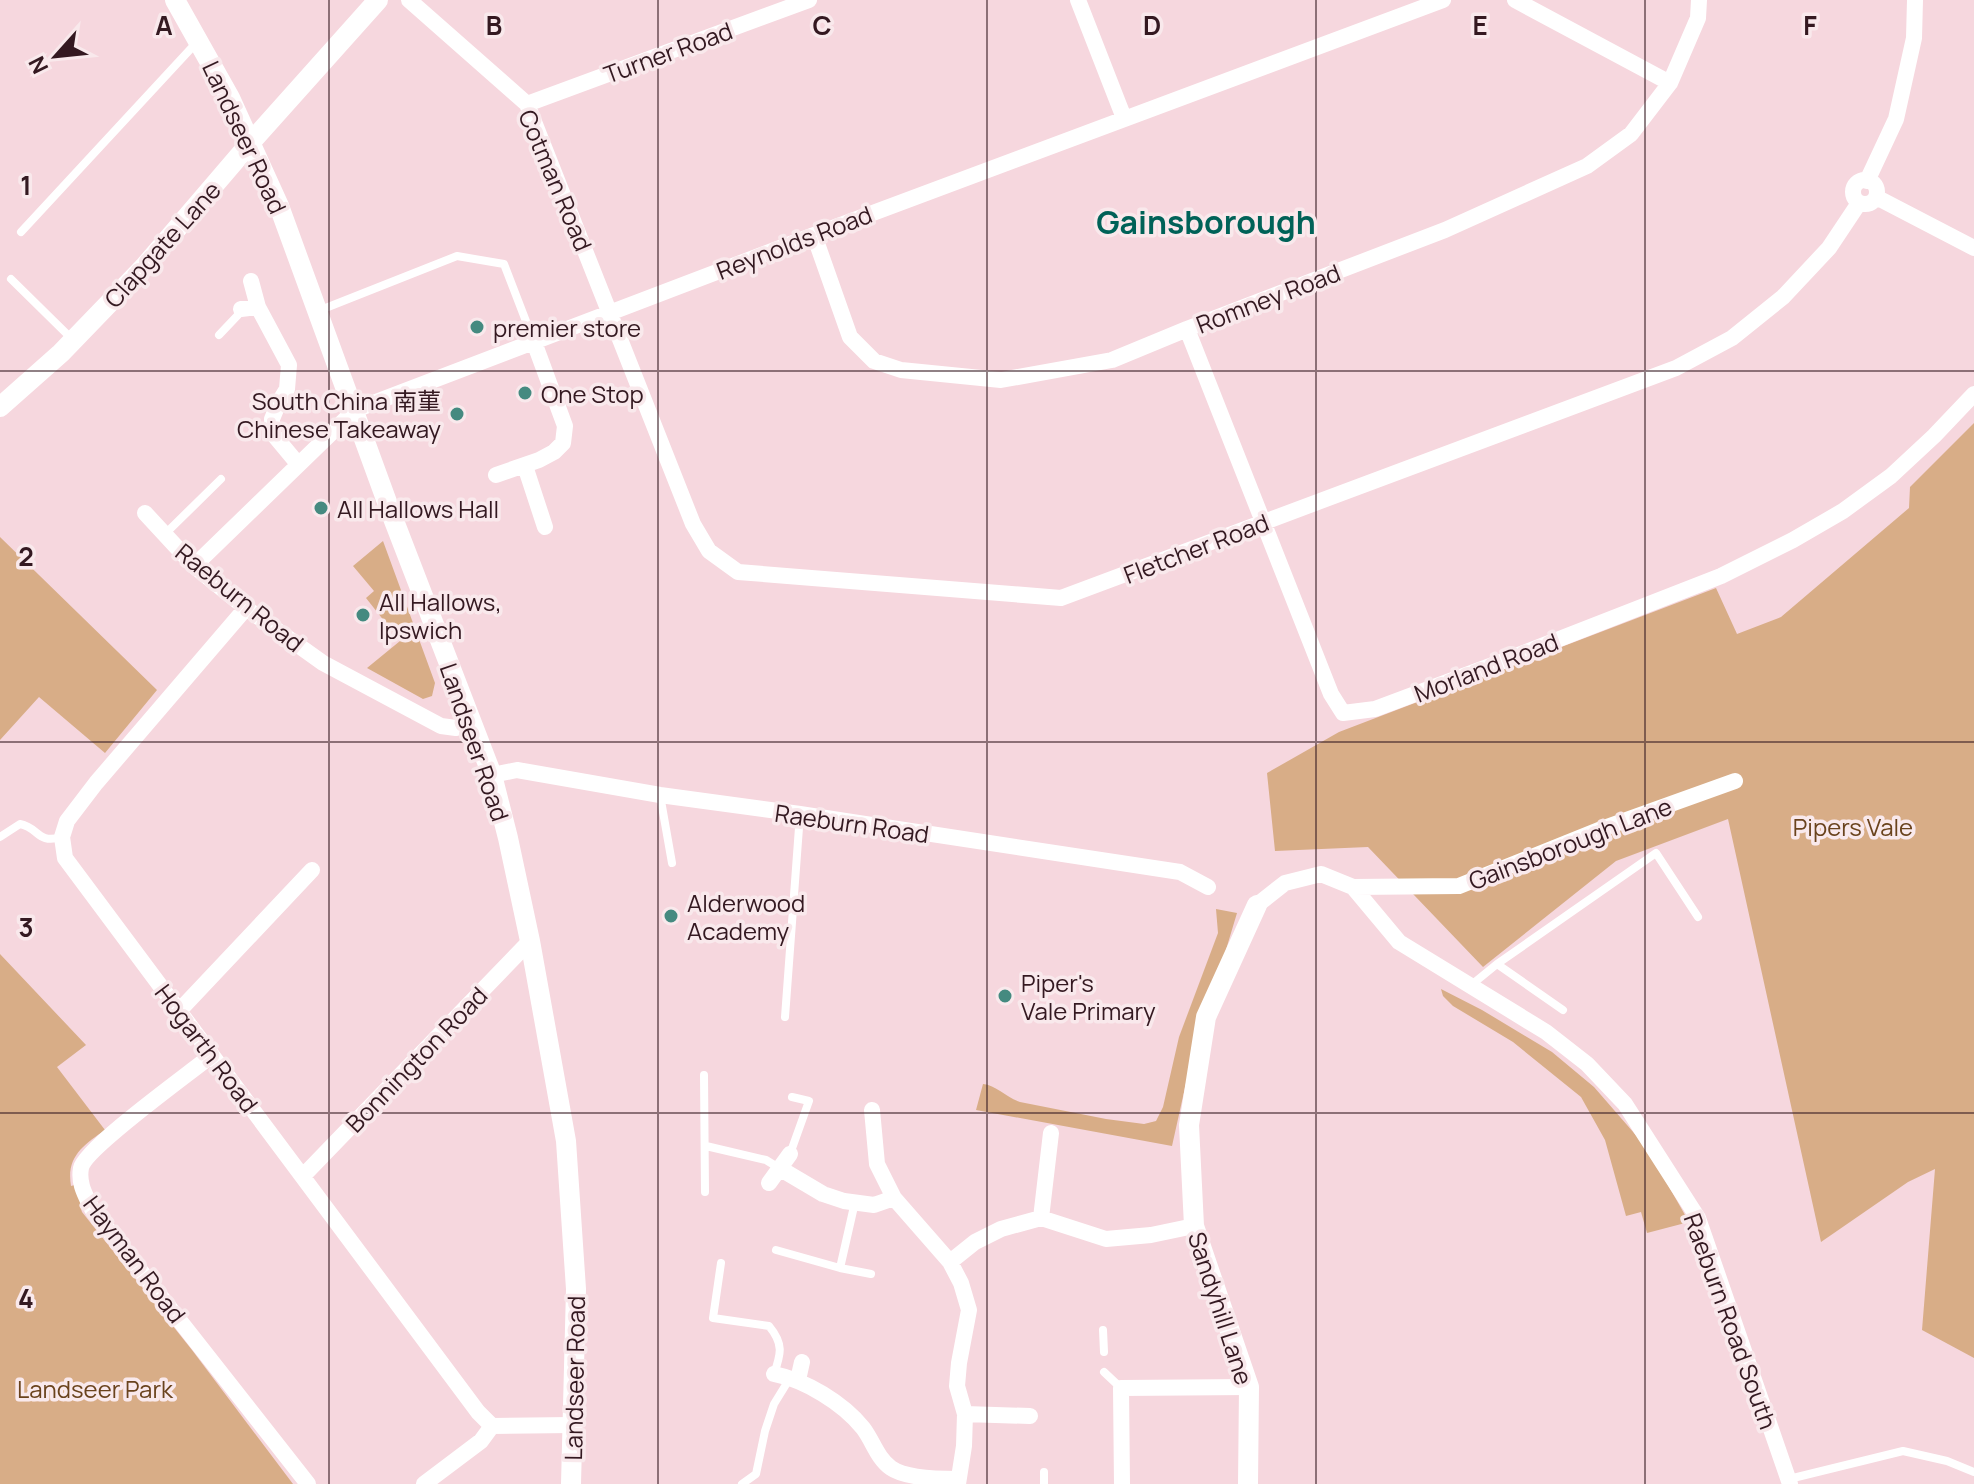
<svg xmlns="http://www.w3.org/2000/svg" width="1974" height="1484" viewBox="0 0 1974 1484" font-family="Manrope,'Noto Sans SC',sans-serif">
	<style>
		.green { fill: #d8ad87 }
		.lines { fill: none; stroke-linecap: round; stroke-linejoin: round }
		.service { stroke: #fff; stroke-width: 8 }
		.minor { stroke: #fff; stroke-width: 16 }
		.tertiary { stroke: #fff; stroke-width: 20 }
		.grid { fill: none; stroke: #341921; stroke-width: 2; stroke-opacity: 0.55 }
		.poi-dot { fill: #458a80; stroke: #f9e9ec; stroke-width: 3 }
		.labels { text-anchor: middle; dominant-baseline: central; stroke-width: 7; stroke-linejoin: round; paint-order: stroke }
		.street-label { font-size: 24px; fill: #341921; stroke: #f9e9ec }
		.poi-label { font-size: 24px; fill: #341921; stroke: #f9e9ec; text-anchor: start }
		.park-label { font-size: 24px; fill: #6a431d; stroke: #f9e9ec }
		.district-label { font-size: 32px; font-weight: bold; fill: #006258; stroke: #f9e9ec }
		.grid-label { font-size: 26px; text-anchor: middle; font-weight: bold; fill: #341921; stroke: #f9e9ec; stroke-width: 7; stroke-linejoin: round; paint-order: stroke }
	</style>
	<rect width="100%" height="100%" fill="#f6d7de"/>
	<path class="green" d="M1974 423V1358L1922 1330 1935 1169 1908 1182 1821 1242 1728 819 1616 861 1483 967 1368 847 1275 851 1267 773 1339 732 1716 588 1737 634 1781 617 1909 508 1910 487Z
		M0 537 157 690 105 753 39 697 0 740Z
		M383 541 435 683 432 696 423 699 367 668 400 641 366 598 374 591 353 566Z
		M1216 909 1237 913 1210 1003 1192 1056 1172 1146 976 1110 983 1084C996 1085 1007 1098 1020 1102L1106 1119 1144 1124 1156 1121 1163 1107 1179 1037 1218 933Z
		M0 954 86 1045 57 1067 105 1130C84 1145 66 1156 71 1186L78 1184C82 1193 78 1203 82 1212L192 1350 293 1484H0Z
		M1441 989 1482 1010 1552 1052 1594 1087 1647 1148 1689 1222 1647 1233 1641 1212 1626 1216 1605 1140 1581 1097 1513 1042 1453 1006 1443 996Z"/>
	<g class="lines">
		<path class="service" d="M21 232 197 42
			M11 279 73 340
			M318 311 457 256 504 264 534 342
			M219 335 238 315 241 309
			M165 534 221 479
			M660 795 672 863
			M0 837 20 824C40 828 36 844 62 837
			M1497 964 1656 853 1698 917
			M1470 986 1497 964 1563 1010
			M785 1017 800 814
			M704 1075 705 1192
			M706 1146 766 1160 779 1168
			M790 1154 809 1101 792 1097
			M776 1250 840 1268 855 1202
			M721 1263 713 1318 769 1326C784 1344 781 1354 774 1374
			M840 1268 871 1274
			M1103 1330 1104 1352
			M1104 1372 1121 1388
			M1789 1479 1903 1451 1947 1461 1974 1472
			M742 1484 756 1474 765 1431 774 1404 790 1378
			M1044 1484V1472"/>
		<path class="minor" d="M409 0 527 104 693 524 709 551 738 572 1061 598 1676 368 1732 338 1783 297 1829 248 1859 203
			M1078 0 1124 118
			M1515 0 1670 83
			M527 104 809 0
			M1853 192a12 12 0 1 1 24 0a12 12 0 1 1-24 0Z
			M1867 181 1896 119 1914 38 1915 0
			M1876 197 1974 248
			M814 235 850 337 874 361 901 370 1001 380 1112 360 1187 329 1445 230 1587 166 1631 134 1670 83 1698 18 1699 0
			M251 281 258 307
			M241 309 258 307 289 365 287 389 279 402 272 419 273 434 298 464
			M1187 329 1331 694 1343 713 1375 709 1490 666 1721 576 1793 540 1843 511 1891 476 1934 436 1974 394
			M525 466 545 527
			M496 475 539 460 554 452 563 443 565 426 534 342
			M145 513 194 566 246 608 323 663 441 726 456 728 472 724
			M194 566 355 410 814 235 1443 0
			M246 608 96 783 67 821 62 837 65 858 478 1412 492 1426 572 1425
			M492 775 517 770 660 795 800 814 1180 872 1208 887
			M1353 887 1459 886 1604 828 1735 781
			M1257 905 1285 883 1321 874 1353 887 1399 942 1546 1032 1587 1064 1625 1104 1698 1218 1790 1484
			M179 1011 312 870
			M212 1055C190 1073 85 1148 81 1168 78 1184 86 1196 92 1209L308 1484
			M872 1110 877 1164 894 1198 950 1262 961 1283 969 1310 959 1363 957 1386 965 1414 964 1446 958 1484
			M779 1168 823 1194 844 1201 874 1205 894 1198
			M303 1176 530 941
			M769 1183 790 1154
			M1041 1218 1051 1133
			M950 1262 975 1242 1001 1229 1041 1218 1106 1239 1151 1235 1194 1226
			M774 1374C805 1380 843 1403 863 1428 873 1441 877 1458 891 1468 905 1478 941 1479 958 1479
			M798 1380 802 1362
			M965 1414 1030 1416
			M424 1484 481 1441 492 1426
			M1122 1484 1121 1388 1249 1387"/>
		<path class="tertiary" d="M175 0 230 98 279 206 391 513 492 775 508 838 530 941 566 1141 576 1289 571 1484
			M0 407 61 353 144 267 251 142 378 0
			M1248 1484 1249 1387 1194 1226 1189 1125 1206 1017 1257 905"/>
	</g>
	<path class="grid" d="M329 0V1484M658 0V1484M987 0V1484M1316 0V1484M1645 0V1484M0 371H1974M0 742H1974M0 1113H1974"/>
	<g class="poi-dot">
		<circle cx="477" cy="327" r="8"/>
		<circle cx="525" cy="393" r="8"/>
		<circle cx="457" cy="414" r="8"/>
		<circle cx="321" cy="508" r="8"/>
		<circle cx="363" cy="615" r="8"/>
		<circle cx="671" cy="916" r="8"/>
		<circle cx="1005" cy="996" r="8"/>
	</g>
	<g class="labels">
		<g class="street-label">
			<text transform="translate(668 52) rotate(-20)">Turner Road</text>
			<text transform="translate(245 137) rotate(65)">Landseer Road</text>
			<text transform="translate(556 180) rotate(67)">Cotman Road</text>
			<text transform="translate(794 242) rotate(-21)">Reynolds Road</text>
			<text transform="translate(162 244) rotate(-48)">Clapgate Lane</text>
			<text transform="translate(1268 298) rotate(-21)">Romney Road</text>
			<text transform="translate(1196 548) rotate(-21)">Fletcher Road</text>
			<text transform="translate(240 597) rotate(39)">Raeburn Road</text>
			<text transform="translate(1486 667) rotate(-21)">Morland Road</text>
			<text transform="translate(475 742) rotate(71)">Landseer Road</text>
			<text transform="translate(852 823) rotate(8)">Raeburn Road</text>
			<text transform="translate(1570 843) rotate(-21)">Gainsborough Lane</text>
			<text transform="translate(207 1048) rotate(53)">Hogarth Road</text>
			<text transform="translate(416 1059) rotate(-46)">Bonnington Road</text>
			<text transform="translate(135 1259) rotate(53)">Hayman Road</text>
			<text transform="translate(1221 1308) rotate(72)">Sandyhill Lane</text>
			<text transform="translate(1731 1321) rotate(70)">Raeburn Road South</text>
			<text transform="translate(574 1378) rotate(-89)">Landseer Road</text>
		</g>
		<g class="poi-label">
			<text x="493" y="327">premier store</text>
			<text x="541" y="393">One Stop</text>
			<text x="441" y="400" text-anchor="end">South China 南菫<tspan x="441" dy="28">Chinese Takeaway</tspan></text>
			<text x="337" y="508">All Hallows Hall</text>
			<text x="379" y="601">All Hallows,<tspan x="379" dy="28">Ipswich</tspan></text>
			<text x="687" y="902">Alderwood<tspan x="687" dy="28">Academy</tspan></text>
			<text x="1021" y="982">Piper's<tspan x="1021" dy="28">Vale Primary</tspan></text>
		</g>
		<g class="park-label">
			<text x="1853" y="826">Pipers Vale</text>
			<text x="95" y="1388">Landseer Park</text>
		</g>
		<g class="district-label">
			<text x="1206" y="222">Gainsborough</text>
		</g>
	</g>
	<g class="grid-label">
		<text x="164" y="35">A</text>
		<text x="494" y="35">B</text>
		<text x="822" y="35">C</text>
		<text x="1152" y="35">D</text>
		<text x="1480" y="35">E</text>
		<text x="1810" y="35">F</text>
		<text x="26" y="195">1</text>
		<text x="26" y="566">2</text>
		<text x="26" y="937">3</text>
		<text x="26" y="1308">4</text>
	</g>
	<g transform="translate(56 56) rotate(243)" stroke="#f9e9ec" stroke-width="6" paint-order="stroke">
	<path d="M0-6L14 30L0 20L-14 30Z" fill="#341921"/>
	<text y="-12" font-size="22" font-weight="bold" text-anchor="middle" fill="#341921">N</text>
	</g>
</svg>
